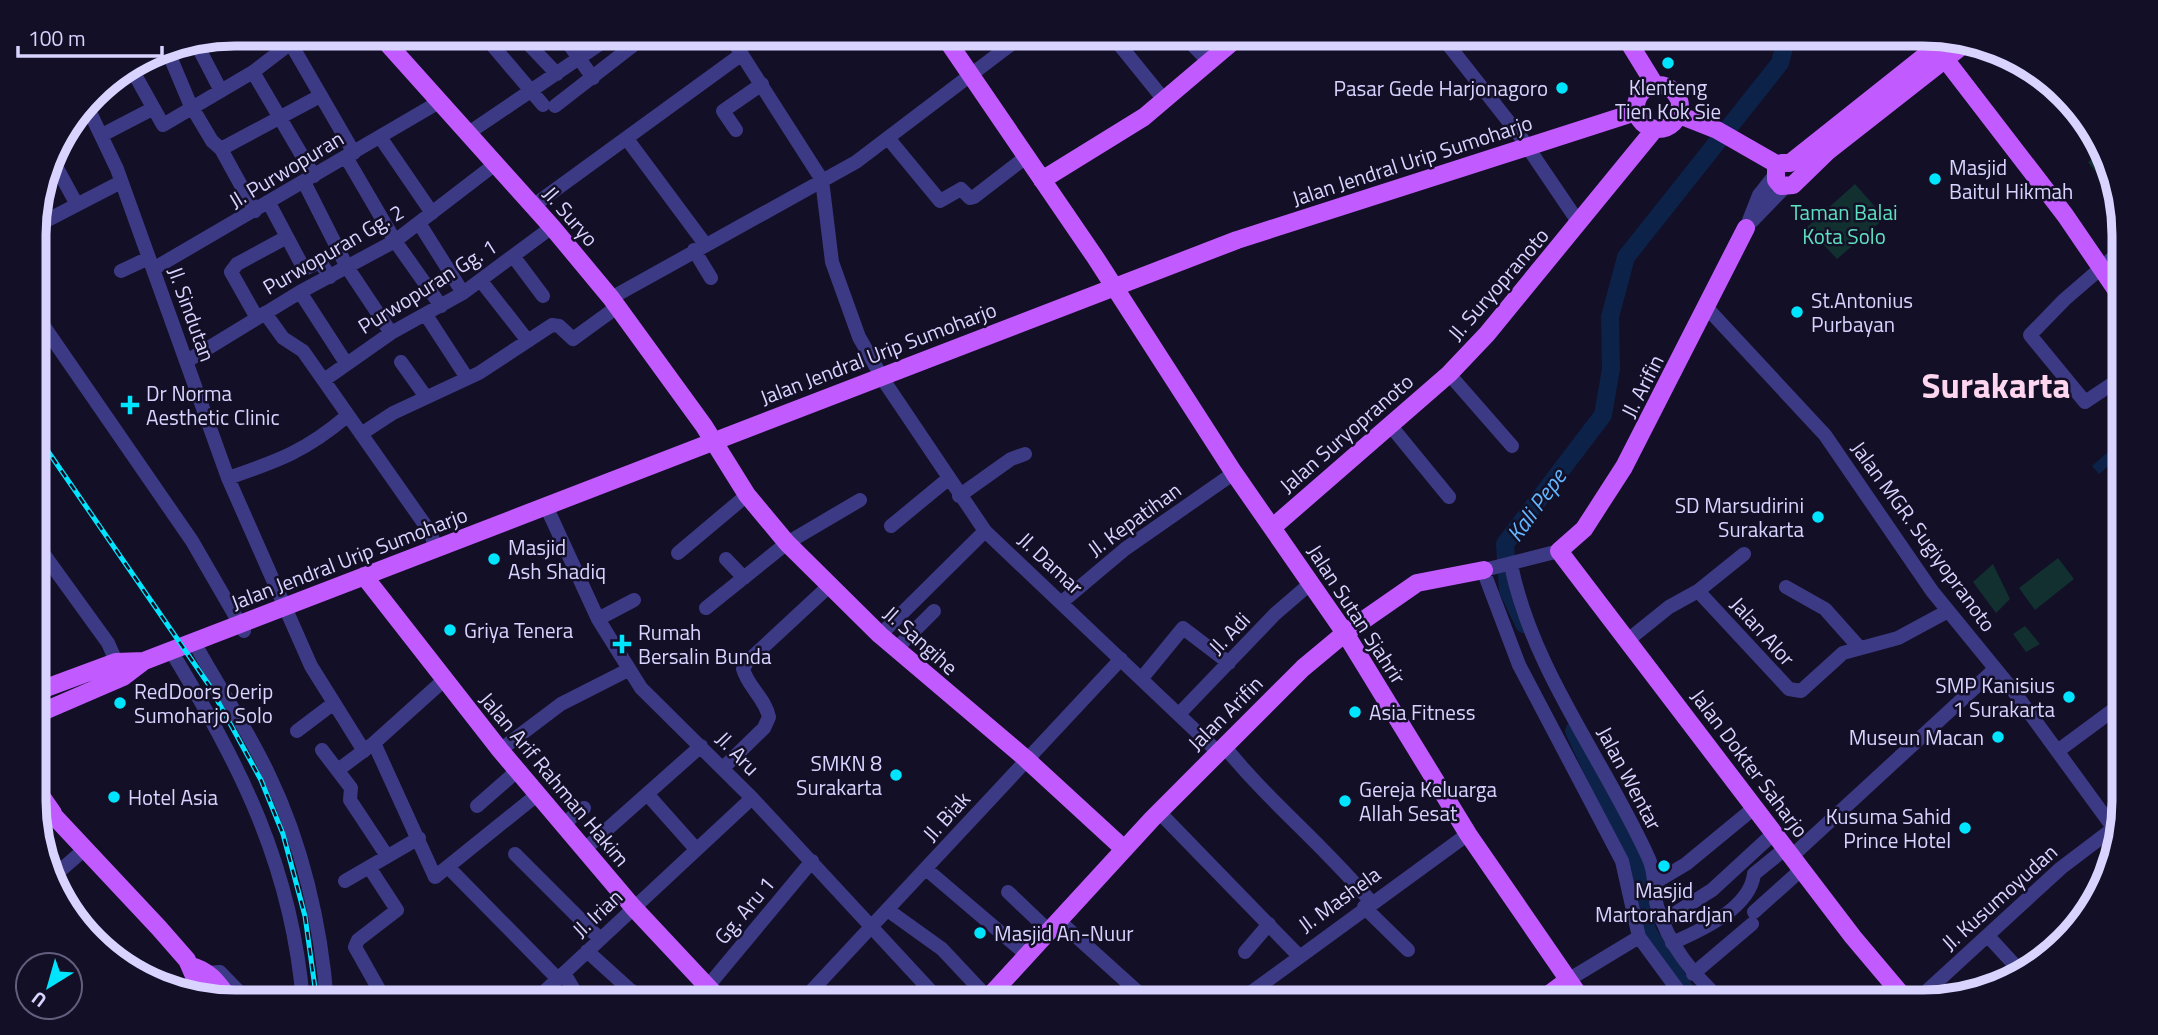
<svg xmlns="http://www.w3.org/2000/svg" width="2158" height="1035" viewBox="0 0 2158 1035" font-family="'Titillium Web',sans-serif">
	<style>
		.green { fill: #12302f }
		.water { fill: #0c2248 }
		.lines { fill: none; stroke-linecap: round; stroke-linejoin: round }
		.river { stroke: #0c2248; stroke-width: 18 }
		.minor { stroke: #3d3a85; stroke-width: 14 }
		.major { stroke: #c25bff; stroke-width: 18 }
		.rail-casing { stroke: #00e5ff; stroke-width: 5 }
		.rail { stroke: #130f26; stroke-width: 2.5; stroke-dasharray: 8; stroke-linecap: butt }
		.poi-dot { fill: #00e5ff; stroke: #130f26; stroke-width: 2.5 }
		.labels { text-anchor: middle; dominant-baseline: central; stroke-width: 5; stroke-linejoin: round; paint-order: stroke }
		.poi-label { font-size: 21px; fill: #d9d4ff; stroke: #130f26; text-anchor: start }
		.street-label { font-size: 21px; fill: #d9d4ff; stroke: #130f26 }
		.park-label { font-size: 21px; fill: #5fe0c0; stroke: #130f26 }
		.water-label { font-size: 23px; font-style: italic; fill: #62b6ff; stroke: #130f26 }
		.town-label { font-size: 35px; font-weight: bold; fill: #ffd6f0; stroke: #130f26 }
		.rim { fill: none; stroke: #d9d4ff; stroke-width: 9 }
	</style>
	<rect width="100%" height="100%" fill="#130f26"/>
	<path class="green" d="M2102 152 2112 179 2105 184 2088 162Z
		M1855 184 1885 218 1837 259 1807 227Z
		M2058 558 2074 579 2035 610 2019 588Z
		M1993 564 2010 599 1996 613 1973 582Z
		M2025 626 2040 644 2026 652 2013 634Z"/>
	<path class="water" d="M2118 443 2124 453 2099 474 2092 466Z"/>
	<g class="lines">
		<path class="river" d="M1524 624 1508 590 1505 544 1603 415 1611 369 1610 317 1626 257 1780 63 1788 33
			M1574 731 1636 862 1647 931 1689 996 1696 1001"/>
		<path class="minor" d="M482 33 543 105
			M518 33 557 74
			M561 33 593 78
			M728 33 822 180 832 262 859 337 884 381 985 531 1218 752
			M1044 33H1062
			M1110 33 1165 101
			M1181 33 1210 63
			M1439 33 1520 136 1579 223
			M1926 34 1936 46
			M195 41 221 91
			M490 43 503 33
			M291 44 354 153
			M166 47 190 104 212 141 221 149 255 211
			M130 66 163 125 253 72 304 33
			M253 72 314 176
			M86 104 117 169 228 478 311 666 364 751
			M555 106 649 33
			M736 130 723 111 762 84
			M467 134 616 33
			M102 135 152 109
			M380 137 432 213
			M888 138 940 201 961 189 970 198 974 197 1026 157
			M627 139 705 244
			M221 149 320 96
			M51 157 76 203
			M346 157 395 241 441 306
			M304 182 347 267 391 333
			M533 206 742 54
			M1752 221 1785 187
			M419 223 463 293
			M34 227 121 182
			M1746 228 1759 195 1774 176
			M287 237 304 269 320 262 330 277
			M2123 249 2064 300 2030 335 2085 402 2124 376
			M694 250 711 278
			M513 256 543 296
			M153 269 439 102
			M121 271 149 258
			M481 281 528 341
			M300 292 346 363
			M611 298 856 162 1026 33
			M1707 308 1825 435 1932 591 2012 689 2117 833
			M34 312 192 541 244 631
			M265 313 283 338 303 351 430 532 436 548
			M426 315 467 378
			M257 318 231 272 237 264 287 237 269 203
			M187 361 300 292 395 241 494 165
			M401 362 426 397
			M1449 374 1512 446
			M324 380 391 333 463 293 552 227
			M1390 425 1449 497
			M361 434 393 413 479 373 552 325 559 326 573 339 617 307
			M228 478C278 461 306 451 347 416
			M959 496 1011 459 1025 454
			M546 506 598 619 641 688 752 798 941 1002
			M891 526 948 479
			M34 541 48 560 34 568
			M678 553 747 495
			M726 559 744 578
			M48 560 108 643 120 670
			M1511 565C1533 672 1605 761 1649 859 1656 874 1653 890 1657 906 1669 946 1692 973 1722 1001
			M1483 570 1519 665 1622 861 1639 937 1686 1001
			M1484 570 1559 551
			M1786 587 1825 609 1858 646
			M1698 591 1744 554
			M1062 602 1125 549 1234 473
			M706 608 787 543 860 500
			M598 619 634 600
			M880 635 985 531
			M1628 640 1669 607 1698 591 1789 689 1801 691 1843 653 1898 638 1948 611
			M194 642C218 686 247 728 268 773 302 843 321 924 327 1002
			M896 649 934 611
			M171 651C240 764 292 867 303 1002
			M1142 678 1183 628 1229 663
			M1179 714 1275 614 1311 583
			M297 731 334 703
			M374 743 435 877 538 794
			M1224 746C1269 802 1325 846 1371 902
			M322 750 351 788 350 800 387 856
			M500 750 561 704 628 670
			M2059 750 2124 702
			M723 768 764 728 769 717C765 698 748 687 743 669L747 662 829 586
			M338 770 374 743 444 680
			M648 795 696 849
			M477 806 517 771
			M1159 812 1298 955
			M563 824 584 808
			M585 849 701 746
			M515 854 600 939
			M1792 856 1995 669
			M369 867 397 910 358 940 355 947 386 1002
			M449 868 558 979
			M926 869 1027 955
			M55 875 85 849
			M345 881 419 838
			M1654 883 1686 864 1754 808
			M1008 892 1049 931
			M1364 907 1408 950
			M889 911 942 949 988 998
			M1754 912 1802 869
			M1058 920 1149 1002
			M1663 921 1712 890 1774 833
			M1988 936 2022 973
			M1672 943C1702 930 1750 908 1754 874L1786 848
			M587 951 629 989 649 1002
			M1245 952 1269 924
			M208 973 220 972 249 1002
			M564 973 581 1002
			M1693 974 1752 924
			M1568 980 1639 937
			M708 986 812 861
			M1916 1001 2061 868 2119 824
			M533 1002 752 798
			M695 1002 708 987
			M801 1002 1121 659
			M1238 1002 1468 834"/>
		<path class="major" d="M378 33 552 227 611 298 704 426 747 495 787 543 880 635 1025 758 1124 849
			M942 33 1095 257 1234 473 1345 633 1468 834 1583 1001
			M1623 33 1655 85
			M1945 59 2065 215 2123 300
			M1636 107a22 22 0 1 1 44 0a22 22 0 1 1-44 0Z
			M1679 115 1717 130 1778 165
			M1790 163H1782L1776 169V180L1781 186 1793 185 1827 152 1966 43
			M1790 163 1946 39
			M1042 180 1144 117 1243 33
			M1746 228 1624 467 1584 529 1559 551 1853 937 1907 1001
			M1273 527 1449 374 1487 334 1654 130
			M364 576 500 750 633 907 722 1002
			M35 692 116 662 144 661
			M35 715 123 677 144 661 1237 240 1636 112
			M35 787 53 813
			M35 805 54 816 159 928 187 960 194 976 210 996
			M191 966C211 971 219 985 231 1001
			M1540 1001 1568 980
			M984 1002 1152 819 1303 668 1345 633 1417 583 1484 570"/>
		<g class="rail-casing">
			<path id="rail" d="M34 431 209 685 261 780 283 834 305 916 317 1002"/>
		</g>
		<use href="#rail" class="rail"/>
	</g>
	<g class="poi-dot">
		<circle cx="1668" cy="63" r="7"/>
		<circle cx="1562" cy="88" r="7"/>
		<circle cx="1935" cy="179" r="7"/>
		<circle cx="1797" cy="312" r="7"/>
		<path d="M126.5 394.5h7v7h7v7h-7v7h-7v-7h-7v-7h7z"/>
		<circle cx="1818" cy="517" r="7"/>
		<circle cx="494" cy="559" r="7"/>
		<circle cx="450" cy="630" r="7"/>
		<path d="M618.5 633.5h7v7h7v7h-7v7h-7v-7h-7v-7h7z"/>
		<circle cx="2069" cy="697" r="7"/>
		<circle cx="120" cy="703" r="7"/>
		<circle cx="1355" cy="712" r="7"/>
		<circle cx="1998" cy="737" r="7"/>
		<circle cx="896" cy="775" r="7"/>
		<circle cx="114" cy="797" r="7"/>
		<circle cx="1345" cy="801" r="7"/>
		<circle cx="1965" cy="828" r="7"/>
		<circle cx="1664" cy="866" r="7"/>
		<circle cx="980" cy="933" r="7"/>
	</g>
	<g class="labels">
		<g class="poi-label">
			<text x="1668" y="87" text-anchor="middle">Klenteng<tspan x="1668" dy="24">Tien Kok Sie</tspan></text>
			<text x="1548" y="88" text-anchor="end">Pasar Gede Harjonagoro</text>
			<text x="1949" y="167">Masjid<tspan x="1949" dy="24">Baitul Hikmah</tspan></text>
			<text x="1811" y="300">St.Antonius<tspan x="1811" dy="24">Purbayan</tspan></text>
			<text x="146" y="393">Dr Norma<tspan x="146" dy="24">Aesthetic Clinic</tspan></text>
			<text x="1804" y="505" text-anchor="end">SD Marsudirini<tspan x="1804" dy="24">Surakarta</tspan></text>
			<text x="508" y="547">Masjid<tspan x="508" dy="24">Ash Shadiq</tspan></text>
			<text x="464" y="630">Griya Tenera</text>
			<text x="638" y="632">Rumah<tspan x="638" dy="24">Bersalin Bunda</tspan></text>
			<text x="2055" y="685" text-anchor="end">SMP Kanisius<tspan x="2055" dy="24">1 Surakarta</tspan></text>
			<text x="134" y="691">RedDoors Oerip<tspan x="134" dy="24">Sumoharjo Solo</tspan></text>
			<text x="1369" y="712">Asia Fitness</text>
			<text x="1984" y="737" text-anchor="end">Museun Macan</text>
			<text x="882" y="763" text-anchor="end">SMKN 8<tspan x="882" dy="24">Surakarta</tspan></text>
			<text x="1359" y="789">Gereja Keluarga<tspan x="1359" dy="24">Allah Sesat</tspan></text>
			<text x="128" y="797">Hotel Asia</text>
			<text x="1951" y="816" text-anchor="end">Kusuma Sahid<tspan x="1951" dy="24">Prince Hotel</tspan></text>
			<text x="1664" y="890" text-anchor="middle">Masjid<tspan x="1664" dy="24">Martorahardjan</tspan></text>
			<text x="994" y="933">Masjid An-Nuur</text>
		</g>
		<g class="street-label">
			<text transform="translate(1412 160) rotate(-18)">Jalan Jendral Urip Sumoharjo</text>
			<text transform="translate(286 169) rotate(-31)">Jl. Purwopuran</text>
			<text transform="translate(571 216) rotate(49)">Jl. Suryo</text>
			<text transform="translate(333 249) rotate(-30)">Purwopuran Gg. 2</text>
			<text transform="translate(1498 284) rotate(-49)">Jl. Suryopranoto</text>
			<text transform="translate(427 286) rotate(-32)">Purwopuran Gg. 1</text>
			<text transform="translate(192 314) rotate(70)">Jl. Sindutan</text>
			<text transform="translate(878 353) rotate(-21)">Jalan Jendral Urip Sumoharjo</text>
			<text transform="translate(1642 386) rotate(-63)">Jl. Arifin</text>
			<text transform="translate(1346 433) rotate(-41)">Jalan Suryopranoto</text>
			<text transform="translate(1134 519) rotate(-36)">Jl. Kepatihan</text>
			<text transform="translate(1924 536) rotate(54)">Jalan MGR. Sugiyopranoto</text>
			<text transform="translate(349 558) rotate(-21)">Jalan Jendral Urip Sumoharjo</text>
			<text transform="translate(1051 563) rotate(43)">Jl. Damar</text>
			<text transform="translate(1357 614) rotate(57)">Jalan Sutan Sjahrir</text>
			<text transform="translate(1763 631) rotate(48)">Jalan Alor</text>
			<text transform="translate(1229 633) rotate(-46)">Jl. Adi</text>
			<text transform="translate(921 640) rotate(42)">Jl. Sangihe</text>
			<text transform="translate(1225 713) rotate(-45)">Jalan Arifin</text>
			<text transform="translate(738 753) rotate(46)">Jl. Aru</text>
			<text transform="translate(1750 763) rotate(53)">Jalan Dokter Saharjo</text>
			<text transform="translate(1630 778) rotate(62)">Jalan Wentar</text>
			<text transform="translate(555 779) rotate(50)">Jalan Arif Rahman Hakim</text>
			<text transform="translate(946 816) rotate(-48)">Jl. Biak</text>
			<text transform="translate(1999 897) rotate(-42)">Jl. Kusumoyudan</text>
			<text transform="translate(1339 899) rotate(-36)">Jl. Mashela</text>
			<text transform="translate(744 910) rotate(-50)">Gg. Aru 1</text>
			<text transform="translate(597 913) rotate(-43)">Jl. Irian</text>
		</g>
		<g class="park-label">
			<text x="1844" y="212">Taman Balai<tspan x="1844" dy="24">Kota Solo</tspan></text>
		</g>
		<g class="water-label">
			<text transform="translate(1536 505) rotate(-54)">Kali Pepe</text>
		</g>
		<g class="town-label">
			<text x="1996" y="385">Surakarta</text>
		</g>
	</g>
	<path d="M0 0H2158V1035H0ZM235 46H1923A189 189 0 0 1 2112 235V801A189 189 0 0 1 1923 990H235A189 189 0 0 1 46 801V235A189 189 0 0 1 235 46Z" fill="#130f26" fill-rule="evenodd"/>
	<path class="rim" d="M235 46H1923A189 189 0 0 1 2112 235V801A189 189 0 0 1 1923 990H235A189 189 0 0 1 46 801V235A189 189 0 0 1 235 46Z"/>
	<g transform="translate(49 986) rotate(217)"><circle r="33" fill="#130f26" stroke="#625e7d" stroke-width="2"/>
	<path d="M0-5L12 26L0 18L-12 26Z" fill="#00e5ff"/>
	<text y="-10" font-size="19" font-weight="bold" text-anchor="middle" fill="#d9d4ff">U</text>
	</g>
	<path d="M18 46v10h144v-10" fill="none" stroke="#d9d4ff" stroke-width="3.5"/>
	<text x="28" y="46" font-size="21" fill="#d9d4ff" stroke="#130f26" stroke-width="5" paint-order="stroke">100 m</text>
</svg>
